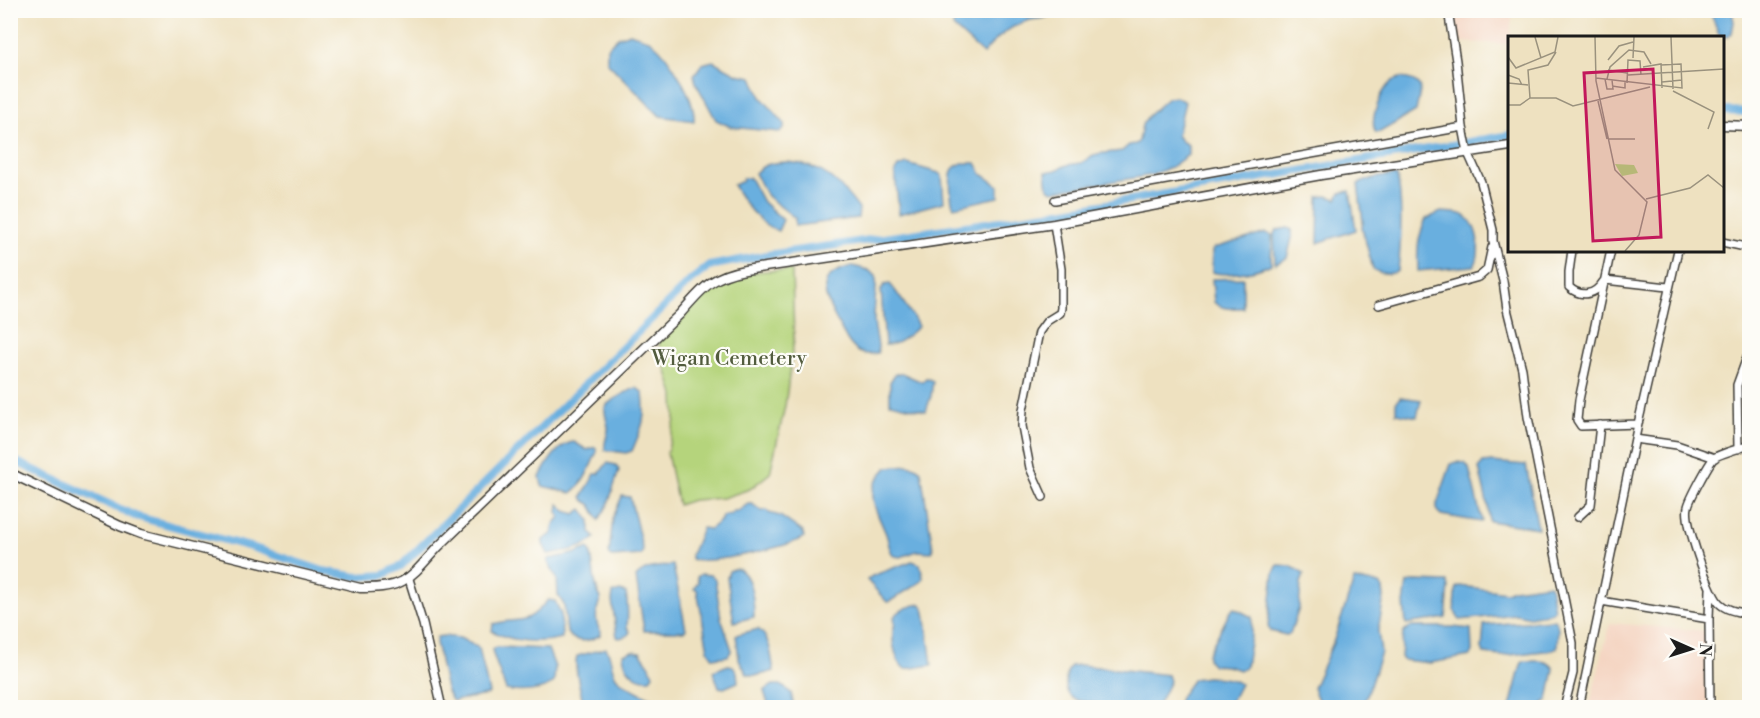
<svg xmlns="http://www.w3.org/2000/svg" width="1760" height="718" viewBox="0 0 1760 718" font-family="'Libre Bodoni',serif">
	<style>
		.built { fill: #f4d3c0 }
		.green { fill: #b5d47c; stroke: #68784c; stroke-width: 1.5 }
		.water { fill: #69afdf; stroke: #42667e; stroke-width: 1.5 }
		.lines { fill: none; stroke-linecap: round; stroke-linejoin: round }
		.canal { stroke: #69afdf; stroke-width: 8 }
		.minor-casing { stroke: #3c3a35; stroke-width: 10 }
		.tertiary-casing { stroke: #3c3a35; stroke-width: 11 }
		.minor { stroke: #fff; stroke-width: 7 }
		.tertiary { stroke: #fff; stroke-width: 8 }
		.labels { text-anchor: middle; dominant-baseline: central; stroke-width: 4.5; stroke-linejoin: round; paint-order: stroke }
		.park-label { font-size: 21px; fill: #525c3e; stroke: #fdfcf7 }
		.inset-road { fill: none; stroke: #9a927e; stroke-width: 1.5 }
		.view { fill: #c2185b; fill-opacity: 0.15; stroke: #c2185b; stroke-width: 3 }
		.inset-edge { fill: none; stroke: #1c1c1c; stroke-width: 3 }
	</style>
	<rect width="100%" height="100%" fill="#fdfcf7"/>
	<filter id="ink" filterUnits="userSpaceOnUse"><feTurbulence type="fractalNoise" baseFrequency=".0167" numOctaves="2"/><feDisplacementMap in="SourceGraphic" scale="12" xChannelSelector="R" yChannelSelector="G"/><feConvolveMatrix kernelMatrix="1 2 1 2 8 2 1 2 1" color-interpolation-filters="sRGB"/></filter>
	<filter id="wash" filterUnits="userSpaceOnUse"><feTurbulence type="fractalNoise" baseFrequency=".008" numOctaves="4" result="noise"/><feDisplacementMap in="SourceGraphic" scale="24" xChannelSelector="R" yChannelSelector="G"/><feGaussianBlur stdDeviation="1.35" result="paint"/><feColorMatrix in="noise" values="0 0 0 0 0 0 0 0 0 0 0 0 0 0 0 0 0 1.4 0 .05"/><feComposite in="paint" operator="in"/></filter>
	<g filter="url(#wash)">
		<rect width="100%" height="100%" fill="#eee1c0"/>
		<path class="built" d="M1451 11H1513L1509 44 1459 42Z
			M1610 623 1706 631 1708 707 1589 708Z"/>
		<path class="green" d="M792 270 794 340 785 406 770 473 750 489 723 498 693 500 678 505 667 453 675 420 674 395 658 341C676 322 711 282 736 275 754 270 774 271 792 270Z"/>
		<path class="water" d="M966 11V10L1050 11 1049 16C1042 20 1037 18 1030 20 1011 25 995 39 983 54L953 27 954 19Z
			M1710 11H1732L1734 22 1732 33 1727 37 1719 35Z
			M630 33C637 36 646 37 652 42 669 55 696 99 694 121L660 116 607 62V48L618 37Z
			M713 61 737 74 752 77 761 97 784 123V129L780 132 731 127 716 120 696 83 694 75 702 64Z
			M1400 78C1427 80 1420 90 1416 111L1380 132 1376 133C1368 121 1381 91 1391 82 1392 81 1400 78 1400 78Z
			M1176 97 1185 102 1177 135 1181 141 1188 145V155L1171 167 1152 175 1053 191 1048 188 1046 172 1056 170 1067 165 1081 163 1097 154 1122 151 1129 145 1136 144 1139 141 1142 125 1148 116 1168 98Z
			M788 162C823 165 839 182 859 209L858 218 795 226V218L767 196 755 173C764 163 776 162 788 162Z
			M962 163H976L982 174 999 186V197L954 207C950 201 949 175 953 169 955 166 959 165 962 163Z
			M907 164 939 173 942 176 944 202 899 214 895 172 898 167Z
			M1393 175 1397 176C1403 200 1401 246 1398 271 1392 275 1379 274 1373 269L1362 228 1363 222 1358 184 1374 178Z
			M742 178H750L763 202 783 220 778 231C758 224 744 203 733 185L743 181Z
			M1350 191 1356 230 1318 243 1319 197 1327 196 1337 199 1340 193Z
			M1441 212C1447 213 1455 212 1461 214 1478 219 1483 254 1474 266L1418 271C1417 250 1417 239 1426 219Z
			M1288 228 1292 230V238L1287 258 1275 264 1274 235 1277 230Z
			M1266 233 1272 235V237L1271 264C1259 271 1226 277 1212 272V251L1214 248Z
			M853 266 868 270 876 276C877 291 874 305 874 319 874 331 879 341 878 353 871 354 865 355 859 352 848 345 843 332 837 321 822 293 815 274 853 266Z
			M1243 278V308C1233 308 1221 310 1214 302L1212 279Z
			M890 284C896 291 917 321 918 327 908 335 898 346 885 345L881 290 884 285Z
			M895 374H904L922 382 926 378 933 381 931 396 926 411 890 403V382Z
			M637 388 643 393C646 421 643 425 632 451L626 453 605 450C603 441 609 435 608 427 607 420 604 414 605 408 606 402 631 389 637 388Z
			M1400 397 1421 400 1417 417 1396 413V403Z
			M574 442 587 450 595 447 597 452C590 466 585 484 571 493L542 486 540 477C546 465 559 443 574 442Z
			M1457 462 1465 463 1469 468 1482 521 1481 522 1441 515 1437 511V504L1451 464Z
			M1492 462 1526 465 1538 528 1489 521 1488 507 1479 468 1483 463Z
			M607 463 616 465 619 470 608 505 599 520 591 505 584 500 582 497 595 474H599Z
			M908 465 916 467 921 471 933 549 931 552 917 551 901 557 894 556C888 549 889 542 886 534 875 507 862 490 888 467Z
			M622 496 630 497 643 551 641 555 612 557 609 554 613 518Z
			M559 504 566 511 575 514 582 509 590 520V532L595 538C582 550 565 551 548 554L543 544V540L552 534 554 524 560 517 558 512Z
			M748 504H752L762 511 767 510 769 513 780 516 803 532 804 537C790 547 706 565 691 559V555L702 528 710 529 721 520 722 516 732 514 733 511H738Z
			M588 548C595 554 591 584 601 598 596 609 594 622 601 632L600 635C589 642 576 644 567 633L564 605 558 595 557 579 548 562V559L573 554Z
			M912 561 920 564 923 577 922 581 889 602H887L867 580 872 576Z
			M673 565 686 629 684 631H644L636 577C645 566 660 567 673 565Z
			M1278 565 1291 566 1304 574 1301 583 1299 608 1290 634 1286 635 1270 631 1268 626 1274 572Z
			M734 569H739C752 577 754 602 754 617L734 622 727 578 729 571Z
			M701 574 711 575 715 579 721 618 732 650 728 656 713 658 708 650 697 590 694 589 698 582 697 577Z
			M1354 580 1380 584 1383 589 1384 597 1378 631 1381 652 1366 698 1357 707H1321L1313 688 1333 643Z
			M1415 581 1447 582 1449 587 1446 618 1406 624 1404 604 1407 583Z
			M1550 584 1554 610 1552 612 1530 617 1516 614 1460 620C1452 612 1454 597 1457 587L1460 586 1506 592 1513 589Z
			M620 591 626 593C628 604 628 616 627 627L630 632 627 636 619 638 617 637 612 601 613 593Z
			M548 600 555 601 561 614 562 638C539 644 512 642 492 631L493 624C523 616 524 628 548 600Z
			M921 604 925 612 932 665 905 669C896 662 892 644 893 632 894 626 896 624 894 617 900 609 912 605 921 604Z
			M1234 608 1252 617 1251 637 1246 666 1240 670 1226 666 1213 665 1208 660V654L1230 612Z
			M1553 620 1556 621 1558 628 1557 648 1553 650 1501 656 1484 654 1482 649 1484 625Z
			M1410 627H1453L1471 629 1472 651 1470 656 1430 663 1403 660 1401 657 1403 633Z
			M758 629C771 638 771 657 774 671 764 674 757 677 747 674L739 659 736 635Z
			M443 636 460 638 479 648 489 693 487 695 453 701C443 692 441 659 436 643L437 637Z
			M497 647 548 649 555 667 554 682C545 692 519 693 506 690L493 654 492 649Z
			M606 648C612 657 611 669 616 677 621 684 648 697 656 700V707H584C582 695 573 667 577 656Z
			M632 651 640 652 650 666 653 675 650 679C635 681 624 668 623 654Z
			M1523 661C1534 662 1549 658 1554 669L1548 700 1543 703 1542 707H1510L1521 665Z
			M728 665 733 666 737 672 738 682 724 688 719 687 713 671Z
			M1080 665 1168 675 1170 681 1157 707H1107C1093 699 1067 707 1066 685 1066 678 1066 672 1071 666Z
			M1207 677C1218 678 1231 677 1240 684L1228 707H1177L1180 697 1193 679Z
			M773 685H781L791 693 794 707H769L764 691Z"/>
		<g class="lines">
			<path class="canal" d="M1722 111 1750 112
				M10 459 135 516 254 548 323 571 358 577 383 575 401 566 690 281 709 266 767 255 1054 213 1510 135"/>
		</g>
	</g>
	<g filter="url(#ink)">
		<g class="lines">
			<g class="minor-casing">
				<path id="minor" d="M1448 10 1456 61 1463 127 1468 153 1481 182 1493 230V241L1503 281 1507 309 1522 369 1528 417 1573 643V673L1564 708
					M1055 200 1463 127
					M1722 242 1750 248
					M1572 250 1569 272V287C1581 298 1595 295 1603 282
					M1611 250 1579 400 1577 420 1581 426 1638 424
					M1605 280 1668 287
					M1379 305 1479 277 1487 270 1492 247
					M1635 439 1677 445 1715 458
					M1750 445C1741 448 1721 453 1714 458 1709 463 1689 500 1688 507 1684 522 1709 592 1719 603 1727 611 1739 612 1750 614
					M1738 449 1737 385 1750 349
					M1043 497 1030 468 1022 426 1023 410 1039 332 1047 321 1060 313 1061 308V269L1054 224
					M1578 517 1591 505 1600 425
					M409 579 423 624 442 708
					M1601 601 1709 619
					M1579 708 1638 424 1678 250
					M1710 708 1709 619 1710 589"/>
			</g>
			<g class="tertiary-casing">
				<path id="tertiary" d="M1722 125 1750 126
					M10 473 120 526 141 534 360 588C405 589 410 578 438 547L680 314C703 288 711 276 745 270L1054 224 1321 175 1510 146"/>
			</g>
			<use href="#minor" class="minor"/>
			<use href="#tertiary" class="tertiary"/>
		</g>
	</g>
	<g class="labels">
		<g class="park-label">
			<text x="729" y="359">Wigan Cemetery</text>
		</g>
	</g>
	<g transform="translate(1508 36)">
		<rect width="216" height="216" fill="#eee1c0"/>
		<path d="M107 128 126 129 130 137 114 140Z" fill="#b5d47c"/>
		<path class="inset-road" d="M27 1 33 22M87 1 88 45 107 134 139 166 131 199 117 215M163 1 165 53M0 21 8 32 47 16 50 1M125 22 126 1M100 24 111 10 125 6M135 31 153 28 154 52M100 34 119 37M0 39 11 43 14 49M120 39 216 33M88 42 174 52 173 28 153 29M97 43 99 53H105L104 44M99 43 102 31 121 14 136 16 143 28M154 46 174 44M0 47 20 49M119 47 120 24 132 25 133 39M104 50 117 52V46M165 55 206 76 200 93M22 62H48L65 70 142 51M22 62 20 34 40 29 48 16M90 65 99 103M0 69H12L22 62M101 103H127M138 163 182 152 200 139 216 152"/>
		<path class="view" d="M145 33 153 201 85 205 76 37Z"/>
		<rect width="216" height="216" class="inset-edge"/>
	</g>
	<rect width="1760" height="718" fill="none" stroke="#fdfcf7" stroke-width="36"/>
	<g transform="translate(1691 649) rotate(93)" stroke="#fdfcf7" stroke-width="4.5" paint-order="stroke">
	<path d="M0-4.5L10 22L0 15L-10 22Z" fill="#1c1c1c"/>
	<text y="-9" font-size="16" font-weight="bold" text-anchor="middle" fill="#1c1c1c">N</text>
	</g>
</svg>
